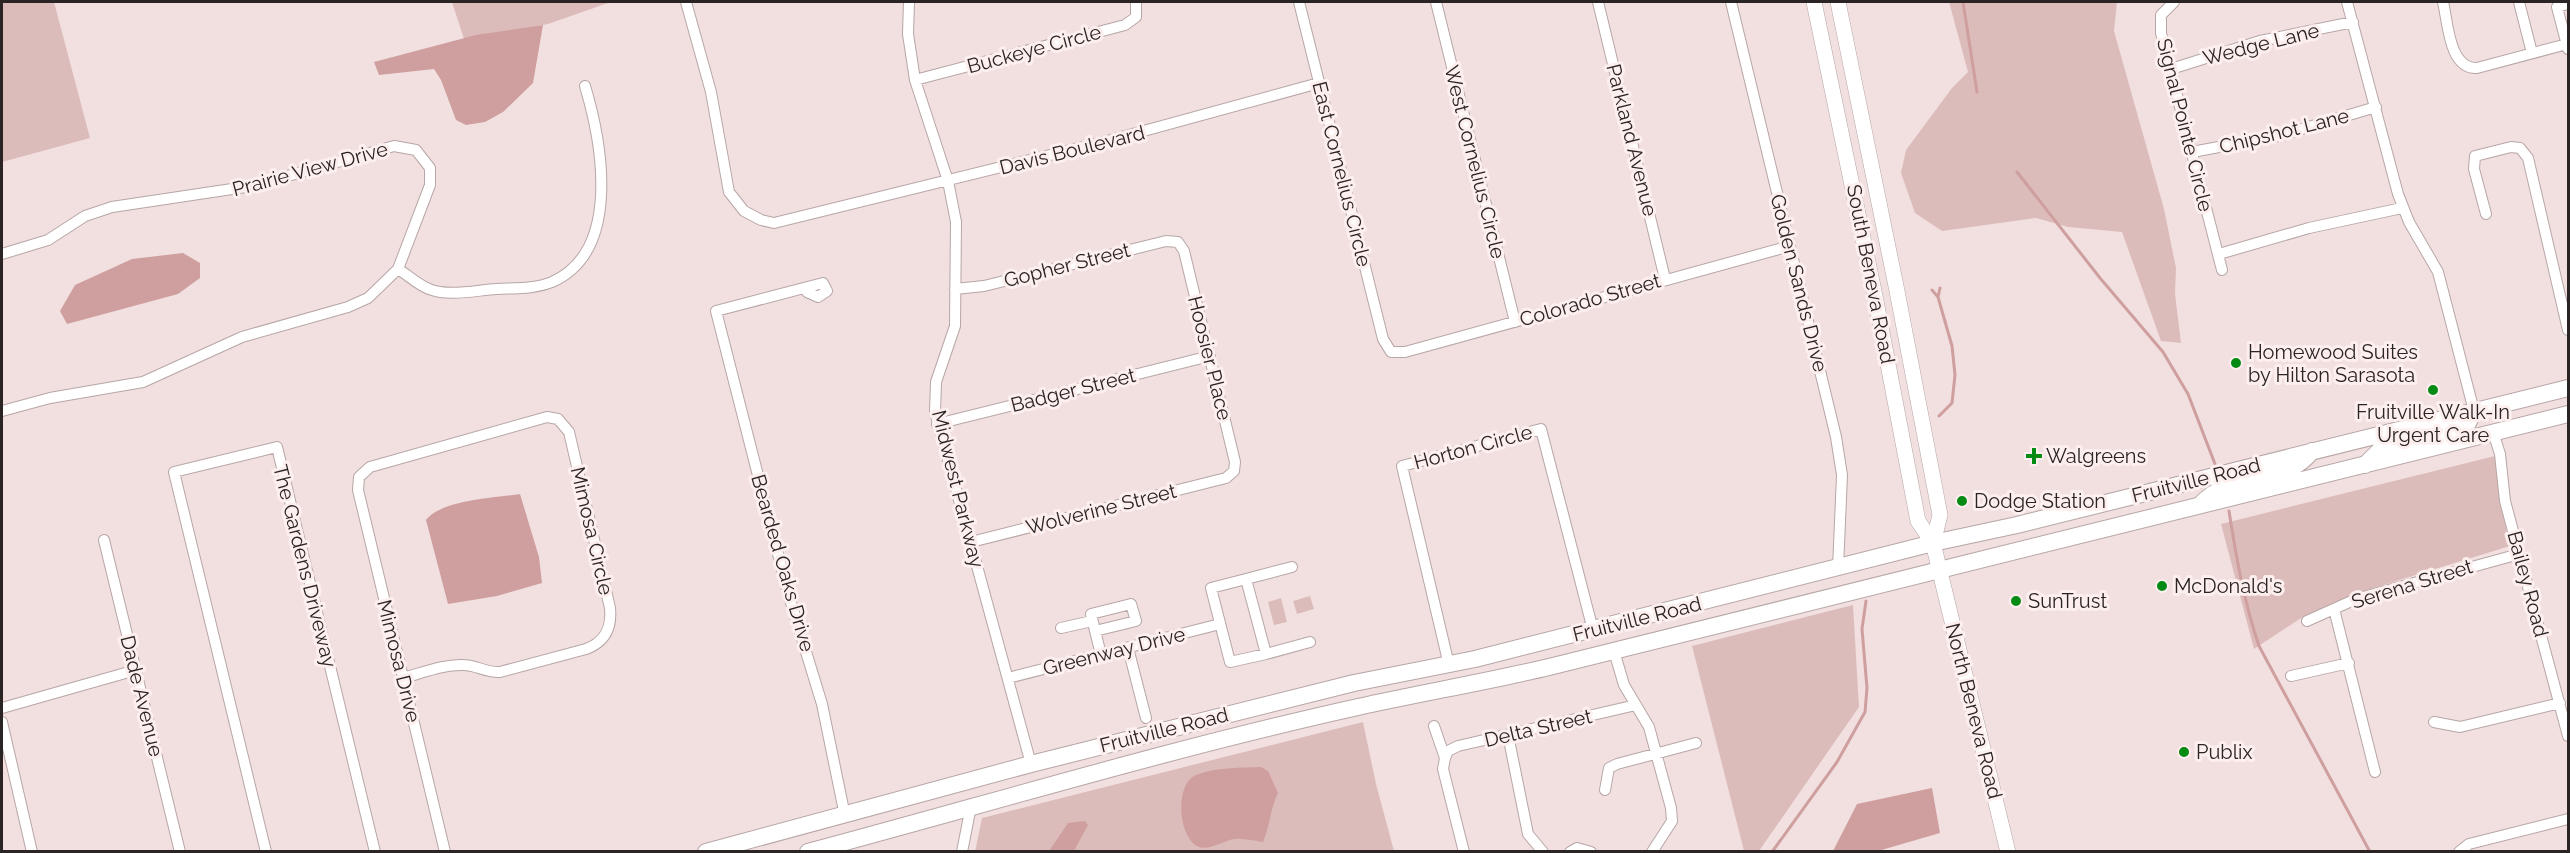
<svg xmlns="http://www.w3.org/2000/svg" width="2570" height="853" viewBox="0 0 2570 853" font-family="Raleway,sans-serif">
	<style>
		.green { fill: #dcbcba }
		.water { fill: #ce9f9e }
		.lines { fill: none; stroke-linecap: round; stroke-linejoin: round }
		.stream { stroke: #ce9f9e; stroke-width: 3 }
		.street-casing { stroke: #b7a6a5; stroke-width: 12 }
		.secondary-casing { stroke: #b7a6a5; stroke-width: 16 }
		.primary-casing { stroke: #b7a6a5; stroke-width: 18 }
		.street { stroke: #fff; stroke-width: 10 }
		.secondary { stroke: #fff; stroke-width: 15 }
		.primary { stroke: #fff; stroke-width: 16 }
		.poi-dot { fill: #058a14; stroke: #fdefee; stroke-width: 2 }
		.labels { text-anchor: middle; dominant-baseline: central; stroke-width: 6; stroke-linejoin: round; paint-order: stroke }
		.street-label { font-size: 20px; fill: #2a2424; stroke: #fdefee }
		.poi-label { font-size: 20px; fill: #2a2424; stroke: #fdefee; text-anchor: start }
	</style>
	<rect width="100%" height="100%" fill="#f2e0e0"/>
	<path class="green" d="M2 2H54L90 138 2 162Z
		M452 2H611L548 24 464 39Z
		M1949 2H2117L2114 31 2164 209 2176 268 2175 294 2181 343 2161 341 2122 232 2068 227 2036 218 1942 231 1915 213 1901 173 1906 150 1952 88 1968 72Z
		M2495 456 2500 502 2510 546 2354 594 2301 618 2254 649 2221 524Z
		M1310 596 1314 609 1297 614 1293 601Z
		M1281 598 1287 622 1274 625 1268 602Z
		M1853 605 1859 707 1759 851H1744L1692 646Z
		M1363 722 1376 784 1394 851 975 852 982 818Z"/>
	<path class="water" d="M543 25 533 83 503 112 485 122 466 125 456 120 441 80 434 69 379 75 374 62 476 35Z
		M183 253 200 263V278L178 294 67 324 60 311 75 285 132 259Z
		M520 494 539 557 542 583 497 596 448 604 426 520C441 500 495 498 520 494Z
		M1261 767 1268 771 1278 793C1270 809 1270 826 1263 842 1254 841 1244 838 1235 839 1224 840 1210 851 1199 847 1178 839 1174 784 1196 775 1215 767 1241 768 1261 767Z
		M1932 788 1940 833 1878 851H1833L1857 804Z
		M1085 821 1088 825 1074 851H1049L1068 823Z"/>
	<g class="lines">
		<path class="stream" d="M1963 2 1977 92
			M2017 172 2100 278 2163 352 2188 394 2215 464
			M1932 290 1938 297 1952 346 1955 375 1952 403 1939 416
			M1938 297 1940 288
			M2229 511C2236 556 2244 602 2259 646L2370 852
			M1772 852 1837 762 1865 712 1867 688 1862 629 1866 601"/>
		<g class="street-casing">
			<path id="street" d="M686 2 711 92 729 192 744 211 761 220 774 223 1107 141 1319 83
				M909 2 908 34 915 80 948 181 956 222 955 326 936 382 935 412 1031 764
				M1299 2 1383 339 1391 352H1405L1790 246
				M1436 2 1515 322
				M1598 2 1665 279
				M1731 2 1836 437 1842 475 1838 568
				M2174 2 2161 15V33L2222 270
				M2347 2 2398 194 2409 222 2438 272 2474 411
				M2443 2C2448 23 2449 69 2477 68L2567 44
				M2519 2 2532 53
				M2568 4 2557 7 2568 49
				M2171 69 2260 41 2353 22
				M915 80 1125 25 1136 17V2
				M2192 152 2278 136 2376 107
				M2486 214 2474 169 2475 156 2511 147 2520 148 2528 158 2568 330
				M2 254 48 240 85 216 112 207 252 186 394 146 416 150 430 168V185L398 269 368 298 348 307 242 337 143 382 50 398 2 411
				M2219 254 2309 228 2402 208
				M398 269C408 275 418 285 429 289 448 297 477 290 497 289 515 288 535 289 552 282 622 251 602 143 585 86
				M806 288 807 292 818 297 827 291 823 283 716 311 788 593 822 704 845 816
				M955 289 984 286 1166 241 1178 242 1184 251 1235 462 1234 471 1226 478 971 542
				M937 424 1210 356
				M2493 432 2500 454 2505 501 2568 736
				M104 540 180 852
				M1246 579 1266 654 1230 662 1211 588Z
				M1246 579 1292 567
				M2334 609 2375 772
				M2307 621 2356 599 2519 554
				M1061 628 1092 621
				M1095 631 1136 621 1131 604 1091 614 1101 655
				M1128 648 1146 718
				M1614 651 1624 685 1649 727 1671 808 1672 821 1652 852
				M1266 654 1310 642
				M1449 665 1402 466 1541 429 1593 630
				M2291 676 2349 663
				M403 678C422 673 444 664 463 665 477 665 486 673 500 672L586 649C605 642 612 628 610 608L569 432 558 419 547 417 370 467 359 477 358 490C387 610 415 731 445 852
				M1008 678 1220 624
				M2 708 136 670
				M2 722 32 852
				M2434 722 2460 727 2560 703
				M1434 726 1445 758 1443 769 1464 852
				M1508 735 1528 834 1543 852
				M1445 758 1448 751 1458 746 1636 705
				M1605 790 1609 768 1617 764 1696 743
				M266 852 174 472 277 447 375 852
				M962 852 971 806
				M1570 852 1577 848 1591 852
				M2459 852 2469 844 2568 819"/>
		</g>
		<g class="secondary-casing">
			<path id="secondary" d="M1814 2 1875 296 1918 521 1933 543 2008 852
				M1838 2 1897 291 1940 515 1933 543"/>
		</g>
		<g class="primary-casing">
			<path id="primary" d="M2365 465 2383 447 2457 430 2468 423 2474 411
				M2200 505C2231 470 2284 488 2312 451
				M706 852 1031 764 1354 683 1475 659 1933 543 2017 525 2568 388
				M808 852C991 803 1173 748 1358 707 1421 693 1485 682 1549 667L2568 414"/>
		</g>
		<use href="#street" class="street"/>
		<use href="#secondary" class="secondary"/>
		<use href="#primary" class="primary"/>
	</g>
	<g class="poi-dot">
		<circle cx="2236" cy="363" r="6"/>
		<circle cx="2433" cy="390" r="6"/>
		<path d="M2031 447h6v6h6v6h-6v6h-6v-6h-6v-6h6z"/>
		<circle cx="1962" cy="501" r="6"/>
		<circle cx="2162" cy="586" r="6"/>
		<circle cx="2016" cy="601" r="6"/>
		<circle cx="2184" cy="752" r="6"/>
	</g>
	<g class="labels">
		<g class="street-label">
			<text transform="translate(2261 44) rotate(-14)">Wedge Lane</text>
			<text transform="translate(1034 49) rotate(-15)">Buckeye Circle</text>
			<text transform="translate(2185 125) rotate(76)">Signal Pointe Circle</text>
			<text transform="translate(2284 131) rotate(-14)">Chipshot Lane</text>
			<text transform="translate(1632 140) rotate(76)">Parkland Avenue</text>
			<text transform="translate(1072 150) rotate(-14)">Davis Boulevard</text>
			<text transform="translate(1475 162) rotate(76)">West Cornelius Circle</text>
			<text transform="translate(310 169) rotate(-15)">Prairie View Drive</text>
			<text transform="translate(1342 174) rotate(76)">East Cornelius Circle</text>
			<text transform="translate(1067 265) rotate(-14)">Gopher Street</text>
			<text transform="translate(1871 274) rotate(79)">South Beneva Road</text>
			<text transform="translate(1799 283) rotate(76)">Golden Sands Drive</text>
			<text transform="translate(1590 300) rotate(-16)">Colorado Street</text>
			<text transform="translate(1210 358) rotate(76)">Hoosier Place</text>
			<text transform="translate(1073 390) rotate(-14)">Badger Street</text>
			<text transform="translate(1473 447) rotate(-15)">Horton Circle</text>
			<text transform="translate(2196 480) rotate(-14)">Fruitville Road</text>
			<text transform="translate(958 489) rotate(76)">Midwest Parkway</text>
			<text transform="translate(1101 509) rotate(-14)">Wolverine Street</text>
			<text transform="translate(592 531) rotate(77)">Mimosa Circle</text>
			<text transform="translate(783 563) rotate(74)">Bearded Oaks Drive</text>
			<text transform="translate(305 566) rotate(76)">The Gardens Driveway</text>
			<text transform="translate(2412 584) rotate(-17)">Serena Street</text>
			<text transform="translate(2528 584) rotate(75)">Bailey Road</text>
			<text transform="translate(1637 619) rotate(-14)">Fruitville Road</text>
			<text transform="translate(1114 651) rotate(-14)">Greenway Drive</text>
			<text transform="translate(399 661) rotate(76)">Mimosa Drive</text>
			<text transform="translate(142 696) rotate(76)">Dade Avenue</text>
			<text transform="translate(1974 711) rotate(76)">North Beneva Road</text>
			<text transform="translate(1538 728) rotate(-13)">Delta Street</text>
			<text transform="translate(1164 730) rotate(-14)">Fruitville Road</text>
		</g>
		<g class="poi-label">
			<text x="2248" y="352">Homewood Suites<tspan x="2248" dy="23">by Hilton Sarasota</tspan></text>
			<text x="2433" y="412" text-anchor="middle">Fruitville Walk-In<tspan x="2433" dy="23">Urgent Care</tspan></text>
			<text x="2046" y="456">Walgreens</text>
			<text x="1974" y="501">Dodge Station</text>
			<text x="2174" y="586">McDonald's</text>
			<text x="2028" y="601">SunTrust</text>
			<text x="2196" y="752">Publix</text>
		</g>
	</g>
	<rect width="2570" height="853" fill="none" stroke="#2a2424" stroke-width="6"/>
</svg>
